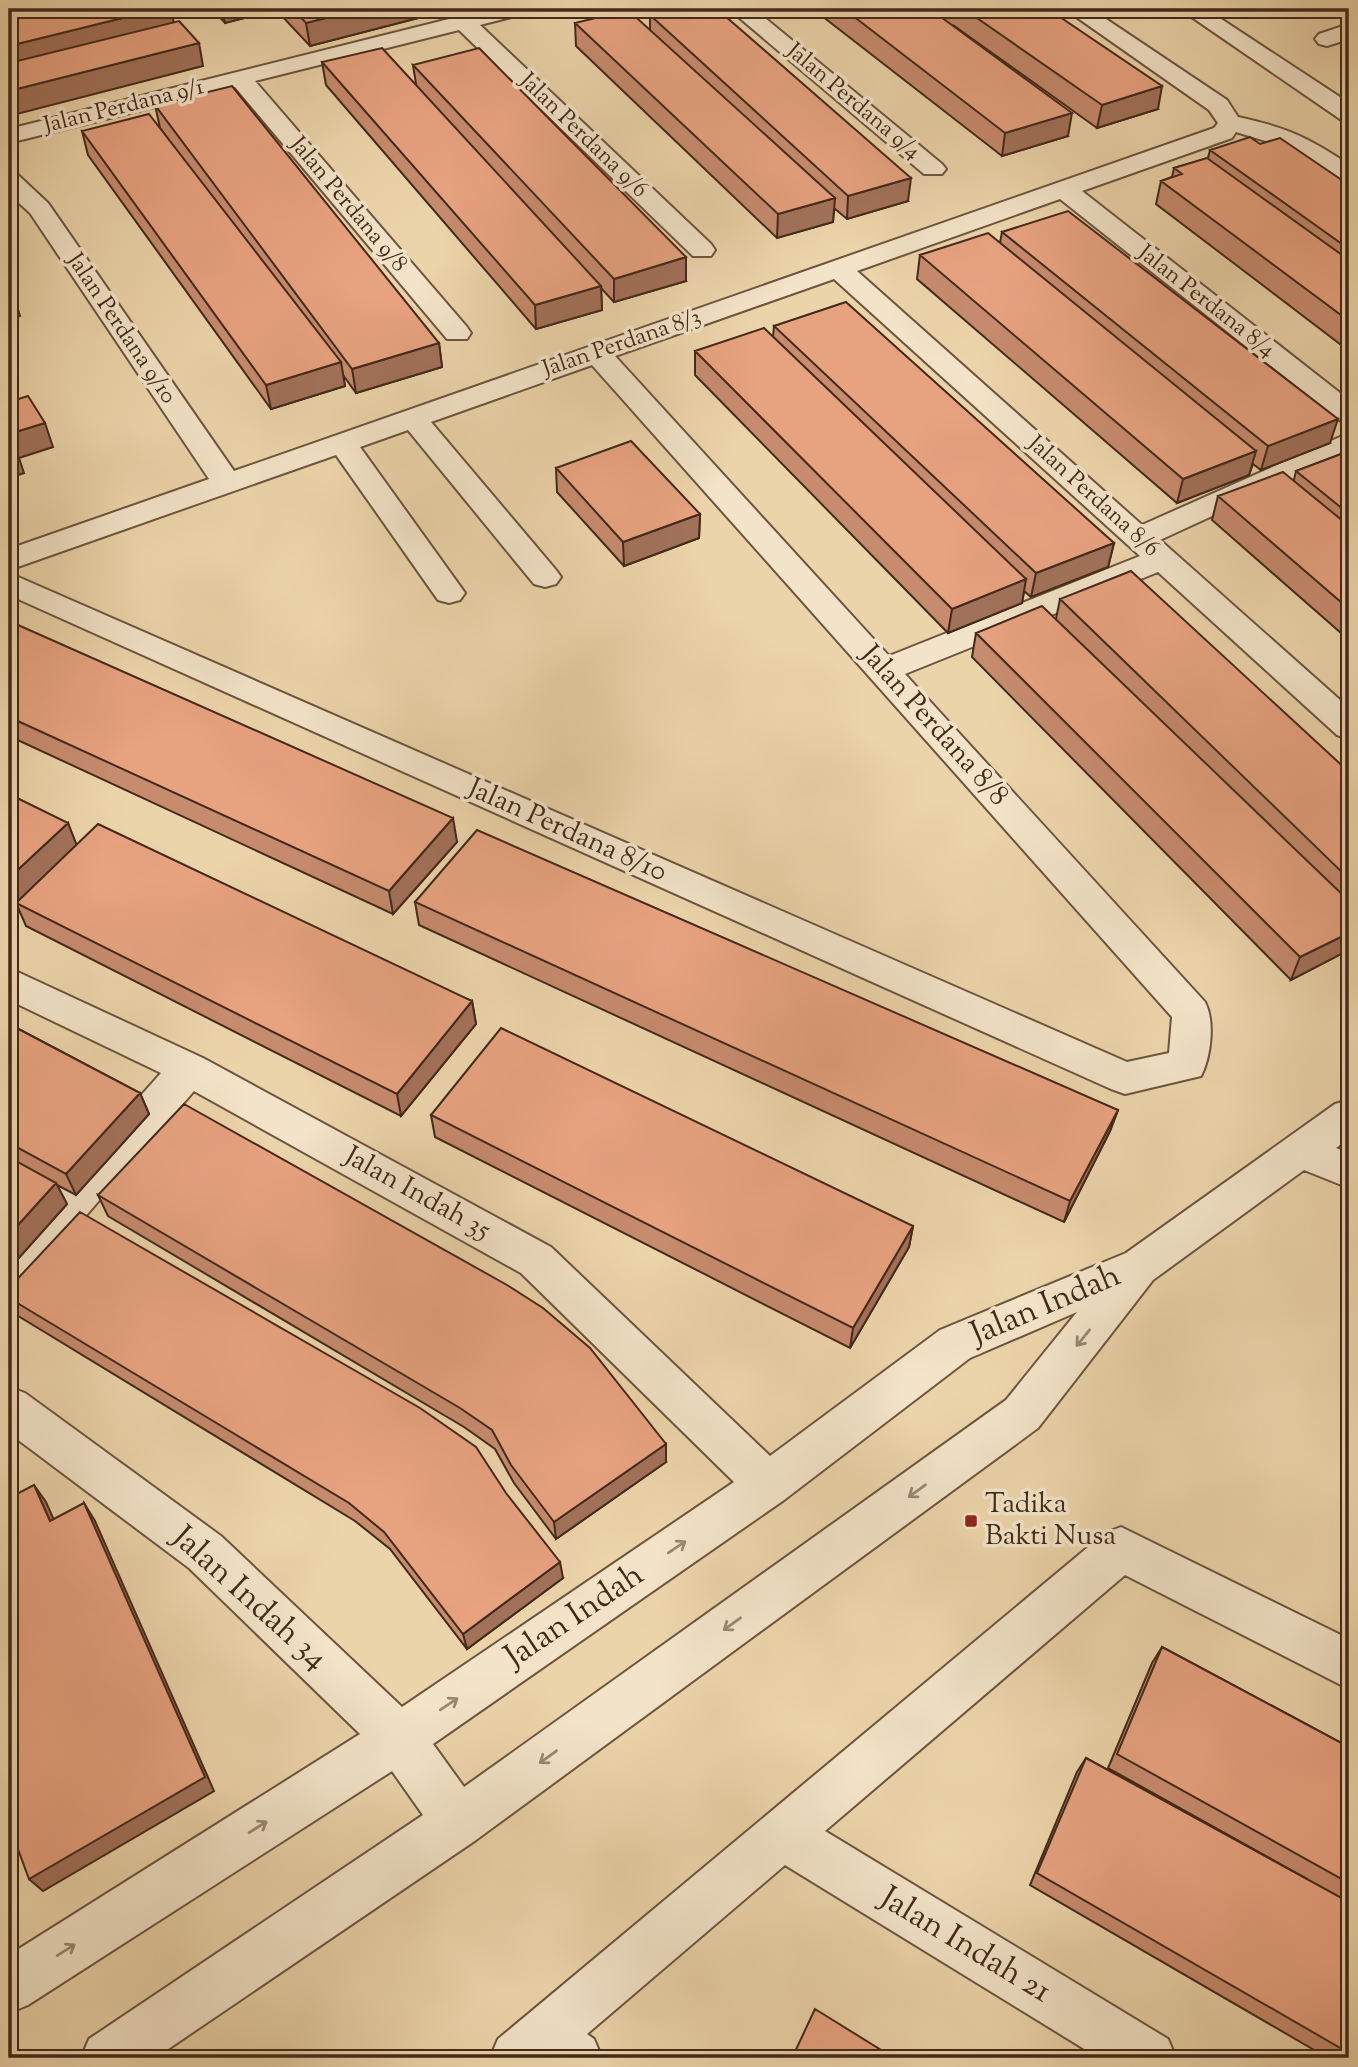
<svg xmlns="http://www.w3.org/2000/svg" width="1358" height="2067" viewBox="0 0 1358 2067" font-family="'Sorts Mill Goudy',serif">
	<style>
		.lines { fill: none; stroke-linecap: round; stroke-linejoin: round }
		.minor-casing { stroke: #6c543d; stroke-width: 4 }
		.minor { fill: #f3e3c8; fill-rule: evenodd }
		.wall { fill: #c78b6e; stroke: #422919; stroke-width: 2 }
		.shaded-wall { fill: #a2715a; stroke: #422919; stroke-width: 2 }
		.building { fill: #e7a280; stroke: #422919; stroke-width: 2 }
		.oneway { stroke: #9a8670 }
		.poi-dot { fill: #8f2418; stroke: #f3e3c8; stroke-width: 2.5 }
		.labels { text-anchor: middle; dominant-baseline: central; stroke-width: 7; stroke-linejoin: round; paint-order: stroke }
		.far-street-label { font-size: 23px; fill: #422919; stroke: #f3e3c8 }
		.street-label { font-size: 28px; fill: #422919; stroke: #f3e3c8 }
		.poi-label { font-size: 28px; fill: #422919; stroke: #f3e3c8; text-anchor: start }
		.near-street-label { font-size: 33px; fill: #422919; stroke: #f3e3c8 }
	</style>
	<rect width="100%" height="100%" fill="#ecd4aa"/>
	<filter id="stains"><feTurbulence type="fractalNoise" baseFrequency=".00286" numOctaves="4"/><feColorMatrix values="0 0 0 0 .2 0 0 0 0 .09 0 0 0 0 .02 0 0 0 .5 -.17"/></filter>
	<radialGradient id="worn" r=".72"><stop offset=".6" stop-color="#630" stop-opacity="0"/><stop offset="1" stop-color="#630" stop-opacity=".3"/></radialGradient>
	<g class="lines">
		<g class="minor-casing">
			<path id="minor" d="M9 9H30L27 14 9 18Z
				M489 9H526L523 14 480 25 711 244 715 250 711 256H693L459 30 255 81 467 327 471 333 467 339H447L235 87 9 143V129Z
				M729 9H754L942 164 946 169 942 174H924Z
				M1065 9H1091L1227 100 1238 117C1285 127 1310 138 1349 165V184L1340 181 1295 150 1236 132 1232 138 1082 191 1349 400V423L1339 420 1060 199 857 271 1142 525 1349 433V453L1160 540 1349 708V739L1337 735 1158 572 905 674 1205 1002C1215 1021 1211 1057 1201 1076L1125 1094 1111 1089 9 595V573L1127 1062 1169 1053 1172 1017 592 365 431 422 556 570 561 577 556 584 545 587 534 584 408 430 360 447 460 586 465 593 460 600 449 603 438 600 336 455 9 570V549L209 479 30 213 9 194V172L18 175 48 203 234 471 1214 128 1218 123 1209 110ZM834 279 1140 556 889 656 615 356Z
				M1180 9H1206L1349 103V121L1340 119Z
				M1349 24V39L1327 46 1319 44 1315 39 1319 34Z
				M9 968 203 1058 551 1247 770 1456 940 1330 1126 1253 1335 1104 1349 1100V1138L1336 1148 1349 1153V1188L1304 1170 1153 1280 1038 1428 476 1840 155 2058H81L89 2039 423 1815 392 1771 28 2005 9 2013V1955L360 1734 189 1568 9 1433V1387L25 1393 221 1536 402 1707 734 1482 521 1273 194 1091 24 1287 9 1292V1244L161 1073 9 1000ZM1077 1312 1006 1400 464 1787 433 1744 784 1500 970 1358Z
				M1121 1527 1349 1639V1689L1125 1575 825 1831 1168 2039 1176 2058H1099L785 1865 587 2034 594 2039 602 2058H490L498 2039 1105 1533Z"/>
		</g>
		<use href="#minor" class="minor"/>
	</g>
	<path class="wall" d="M212 9H453L310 46 280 14 279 9 225 23Z
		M813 9H1048L1158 109 1097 128 953 25 1068 136 1002 156Z
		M1292 9H1318L1302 14Z
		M650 15 908 201 847 219 834 208 833 222 777 238 576 46 575 23 650 30Z
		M322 62 416 84 413 65 686 281 614 302 601 288 602 310 536 329 326 85Z
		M155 105 439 343 442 367 356 393 343 375 345 386 271 409 88 155 82 131 181 156 160 128Z
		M1260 144 1349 185V351L1156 204 1161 181 1172 177 1174 168 1208 158 1210 150Z
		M1002 232 1330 443 1261 470 1253 464 1249 475 1177 503 917 279 920 255 1000 243Z
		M774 326 1114 543 1108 567 1031 597 1024 591 1022 603 948 633 695 375V351L773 337Z
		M1349 451V640L1212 520 1218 496 1294 480 1296 471Z
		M556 468 700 514 699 538 624 566 557 492Z
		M1060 599 1349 772V950L1291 980 972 657 976 633 1056 619Z
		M9 621 457 842 393 914 9 736Z
		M68 823 76 845 472 1001 476 1024 401 1116 26 926 16 903Z
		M415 902 1118 1110 1110 1131 1064 1222 419 925Z
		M9 1024 140 1093 149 1114 76 1195 57 1185 67 1204 9 1269Z
		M431 1115 913 1226 909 1247 850 1348 435 1137Z
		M98 1195 666 1462 556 1539 514 1483 495 1449 464 1427 108 1216Z
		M9 1288 563 1578 467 1649 390 1549 355 1521 15 1314 9 1304Z
		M1162 1647 1349 1747V2058H1328L1030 1885 1077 1772 1086 1758 1307 1879 1108 1768 1152 1663Z"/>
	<path class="shaded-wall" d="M159 9H171L175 29 9 71V46Z
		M222 9H279L225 23Z
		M362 9H453L310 46 306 23Z
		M1304 9H1318L1302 14Z
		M199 43 203 66 9 116V91Z
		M1162 86 1158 109 1097 128 1102 105Z
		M1072 113 1068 136 1002 156 1005 133Z
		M911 178 908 201 847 219 848 196Z
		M835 198 833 222 777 238 778 214Z
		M686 257V281L614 302V279Z
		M9 280 20 316 9 320Z
		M601 286 602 310 536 329 535 305Z
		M439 343 442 367 356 393 352 369Z
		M341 362 345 386 271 409 266 385Z
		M1338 419 1330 443 1261 470 1268 446Z
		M45 423 53 447 19 458 24 473 9 478V434Z
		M1256 451 1249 475 1177 503 1183 479Z
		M700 514 699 538 624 566 623 542Z
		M1114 543 1108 567 1031 597 1036 573Z
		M1026 579 1022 603 948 633 952 609Z
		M453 818 457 842 393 914 389 891Z
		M68 823 77 846 9 910V878Z
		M1349 933V950L1291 980 1300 957Z
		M472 1001 476 1024 401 1116 397 1094Z
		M140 1093 149 1114 76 1195 66 1174Z
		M1118 1110 1110 1131 1064 1222 1070 1201Z
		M56 1183 67 1204 9 1269V1235Z
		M913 1226 909 1247 850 1348 853 1328Z
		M666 1444V1462L556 1539 554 1522Z
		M34 1485 46 1502 62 1538 50 1521Z
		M84 1503 95 1521 214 1791 43 1891 29 1879Z
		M560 1562 563 1578 467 1649 463 1634Z"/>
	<path class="building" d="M56 9H159L9 46V20Z
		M293 9H362L306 23Z
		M675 9H717L911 178 848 196 650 15Z
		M844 9H930L1072 113 1005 133Z
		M964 9H1048L1162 86 1102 105Z
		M628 10 835 198 778 214 575 23Z
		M179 21 199 43 9 91V63Z
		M382 48 601 286 535 305 322 62Z
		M479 48 686 257 614 279 413 65Z
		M232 86 439 343 352 369 155 105Z
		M149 114 341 362 266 385 82 131Z
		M1250 137 1260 144 1280 138 1349 185V249L1210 150Z
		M1207 158 1349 260V321L1161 181 1182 174 1174 168Z
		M1068 211 1338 419 1268 446 1002 232Z
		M988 233 1256 451 1183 479 920 255Z
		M846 302 1114 543 1036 573 774 326Z
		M764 328 1026 579 952 609 695 351Z
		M28 396 45 423 9 434V402Z
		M9 436 16 449 9 451Z
		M631 441 700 514 623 542 556 468Z
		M1349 451V514L1296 471Z
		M1283 472 1349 526V609L1218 496Z
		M1131 571 1349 772V879L1060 599Z
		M1042 606 1349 901V933L1300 957 976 633Z
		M9 621 453 818 389 891 9 717Z
		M9 794 68 823 9 878Z
		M98 824 472 1001 397 1094 16 903Z
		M477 830 1118 1110 1070 1201 415 902Z
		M9 1024 140 1093 66 1174 9 1143Z
		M501 1028 913 1226 853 1328 431 1115Z
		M184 1104 507 1285 543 1308 590 1348 666 1444 554 1522 511 1465 492 1430 460 1408 98 1195Z
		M9 1157 56 1183 9 1235Z
		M80 1212 420 1408 476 1447 506 1493 560 1562 463 1634 384 1532 349 1503 9 1298V1288Z
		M34 1485 50 1521 84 1503 205 1777 29 1879 9 1825V1498Z
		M1162 1647 1349 1747V1883L1117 1754Z
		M1086 1758 1349 1902V2053L1037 1873Z
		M815 2009 894 2058H792Z"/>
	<defs><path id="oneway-shaft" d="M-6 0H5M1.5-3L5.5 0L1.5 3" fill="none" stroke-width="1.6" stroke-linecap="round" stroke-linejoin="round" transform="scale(1.75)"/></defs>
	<g class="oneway">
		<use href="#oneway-shaft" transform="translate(1083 1338) rotate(129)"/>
		<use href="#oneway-shaft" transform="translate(917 1491) rotate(144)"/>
		<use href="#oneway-shaft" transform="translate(677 1547) rotate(-34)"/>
		<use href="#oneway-shaft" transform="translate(732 1624) rotate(144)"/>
		<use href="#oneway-shaft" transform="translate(449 1704) rotate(-34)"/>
		<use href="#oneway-shaft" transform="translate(548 1757) rotate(144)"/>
		<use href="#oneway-shaft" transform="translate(258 1827) rotate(-32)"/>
		<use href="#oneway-shaft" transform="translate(66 1950) rotate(-32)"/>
	</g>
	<rect class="poi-dot" x="964" y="1514" width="14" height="14" rx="3.5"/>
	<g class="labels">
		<g class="far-street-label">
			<text transform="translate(853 102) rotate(40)">Jalan Perdana 9/4</text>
			<text transform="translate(124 107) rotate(-14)">Jalan Perdana 9/1</text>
			<text transform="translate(583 136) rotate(44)">Jalan Perdana 9/6</text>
			<text transform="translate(348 205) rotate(50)">Jalan Perdana 9/8</text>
			<text transform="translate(1206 302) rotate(38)">Jalan Perdana 8/4</text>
			<text transform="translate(121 329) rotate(56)">Jalan Perdana 9/10</text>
			<text transform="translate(622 344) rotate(-19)">Jalan Perdana 8/3</text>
			<text transform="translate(1093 497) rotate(42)">Jalan Perdana 8/6</text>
		</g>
		<g class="street-label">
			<text transform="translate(934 726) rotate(48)">Jalan Perdana 8/8</text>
			<text transform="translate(567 831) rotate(24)">Jalan Perdana 8/10</text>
			<text transform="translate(417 1194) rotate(29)">Jalan Indah 35</text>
		</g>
		<g class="poi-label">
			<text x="985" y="1505">Tadika<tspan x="985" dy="32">Bakti Nusa</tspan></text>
		</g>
		<g class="near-street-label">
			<text transform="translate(1046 1306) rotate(-23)">Jalan Indah</text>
			<text transform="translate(249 1599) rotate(42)">Jalan Indah 34</text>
			<text transform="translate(575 1617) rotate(-34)">Jalan Indah</text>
			<text transform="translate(965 1946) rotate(31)">Jalan Indah 21</text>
		</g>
	</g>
	<rect width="1358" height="2067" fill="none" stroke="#ecd4aa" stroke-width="35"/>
	<rect x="10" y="10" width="1337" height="2046" fill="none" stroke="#422919" stroke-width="3.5"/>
	<rect x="18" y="18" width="1323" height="2032" fill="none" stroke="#422919" stroke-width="2"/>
	<rect width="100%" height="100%" filter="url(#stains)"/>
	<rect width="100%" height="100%" fill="url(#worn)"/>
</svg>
